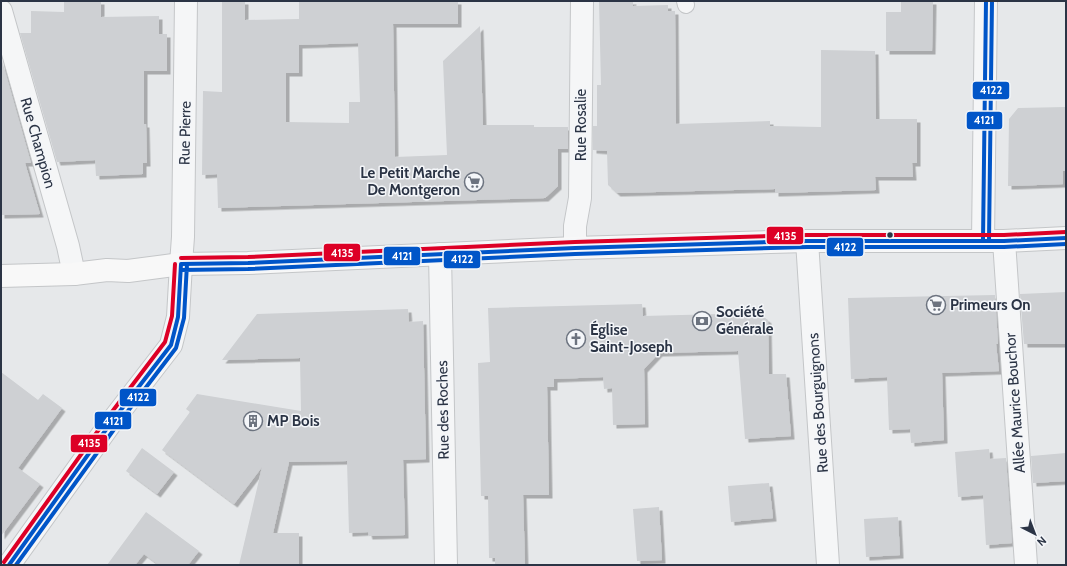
<svg xmlns="http://www.w3.org/2000/svg" width="1067" height="566" viewBox="0 0 1067 566" font-family="Cabin,sans-serif">
	<style>
		.building { fill: #ced0d3; fill-rule: evenodd; filter: url(#shadow) }
		.lines { fill: none; stroke-linecap: round; stroke-linejoin: round }
		.service-casing { stroke: #c4c6c8; stroke-width: 18 }
		.minor-casing { stroke: #c4c6c8; stroke-width: 24 }
		.tertiary-casing { stroke: #c4c6c8; stroke-width: 24 }
		.secondary-casing { stroke: #c4c6c8; stroke-width: 24 }
		.service { stroke: #f5f6f7; stroke-width: 16 }
		.minor { stroke: #f5f6f7; stroke-width: 22 }
		.tertiary { stroke: #f5f6f7; stroke-width: 22 }
		.secondary { stroke: #f8f8f8; stroke-width: 22 }
		.bus-1-casing { stroke: #f4f6f9; stroke-width: 7 }
		.bus-2-casing { stroke: #f4f6f9; stroke-width: 7 }
		.bus-3-casing { stroke: #f4f6f9; stroke-width: 7 }
		.bus-1 { stroke: #0055c8; stroke-width: 4 }
		.bus-2 { stroke: #0055c8; stroke-width: 4 }
		.bus-3 { stroke: #dd0026; stroke-width: 4 }
		.bus-dot { fill: #2b3445; stroke: #f4f6f9; stroke-width: 1.5 }
		.labels { text-anchor: middle; dominant-baseline: central; stroke-width: 3; stroke-linejoin: round; paint-order: stroke }
		.street-label { font-size: 15px; fill: #2b3445; stroke: #f4f6f9 }
		.poi-label { font-size: 15px; font-weight: bold; fill: #2b3445; stroke: #f4f6f9; text-anchor: start }
		.line-badge { stroke: #f4f6f9; stroke-width: 1.5 }
		.badge-label { font-size: 11px; text-anchor: middle; font-weight: bold; fill: #fff }
	</style>
	<defs>
		<filter id="shadow"><feDropShadow dx="3.5" dy="3.5" stdDeviation="0" flood-color="#0004"/></filter>
	</defs>
	<rect width="100%" height="100%" fill="#e6e8ea"/>
	<path class="building" d="M64 1H101V17L159 16V34H167V71H144V124H146L147 163H143V174L96 176 95 160 57 162 20 33H31V11L64 12Z
		M222 1H245V20L299 19V1H458V24H393L395 157 447 155 443 61 480 26 483 125H534V127H568V149H558V186L545 198 218 208 217 174 202 175 203 91 222 92ZM358 43 360 102H349V123L286 122V73H299V45Z
		M599 1H633V6L668 5V11H675L676 124 770 121V126L821 127V50L875 51 876 119H917V163H912L913 177H875L876 190 775 193V189L617 193 608 185 607 151 593 150V126H597V85H601Z
		M901 1H933L932 51H886V12H901Z
		M1 57 31 163H25L40 214 1 215Z
		M1066 107V171H1063V184L1008 186 1009 119 1018 108Z
		M1066 292V344H1024L1020 294Z
		M995 295 998 344H996L999 371 942 373 944 440 911 443 910 429 889 430 887 377 851 379 848 298Z
		M642 304 643 316 758 313 768 320 769 374H786L791 436 745 439 738 351 659 353 644 369 645 424 613 425 612 388 604 389 603 377 554 379V387H547L549 495H523L525 565H495V558H489L488 496H481L478 363 490 362 488 308Z
		M408 309 409 322 423 321 426 459 403 460 405 535 369 536 368 532 349 533 347 461 289 462 273 533H299V565H239L262 467 234 504 162 450 190 412 186 409 197 394 301 411 300 358 222 360 257 314Z
		M1 372 38 400 43 394 62 408 18 468 40 484 1 536Z
		M142 448 174 472 157 494 126 471Z
		M989 449 990 459 1006 458 1012 543 986 545 983 495 958 497 955 452Z
		M1066 453V481L1033 483 1031 456Z
		M769 483 773 518 731 522 728 486Z
		M659 507 662 560 637 561 633 509Z
		M146 512 199 551 188 565H159L144 554 135 565H107Z
		M898 517 900 555 866 557 864 519Z"/>
	<g class="lines">
		<g class="service-casing">
			<path id="service" d="M685 1 686 5"/>
		</g>
		<g class="minor-casing">
			<path id="minor" d="M1 11 68 246 74 274
				M983 240 986 1
				M807 241 828 565
				M1004 241 1026 565
				M575 248V226L580 198 582 1
				M440 254 446 565
				M181 264 183 237 186 1"/>
		</g>
		<g class="tertiary-casing">
			<path id="tertiary" d="M9 565 110 424 171 345 178 317 181 264"/>
		</g>
		<g class="secondary-casing">
			<path id="secondary" d="M1 276 74 274 107 270 128 271 181 264 248 263 575 248 807 241H1004L1066 238"/>
		</g>
		<use href="#service" class="service"/>
		<use href="#minor" class="minor"/>
		<use href="#tertiary" class="tertiary"/>
		<use href="#secondary" class="secondary"/>
		<g class="bus-1-casing">
			<path id="bus-1" d="M983 240 986 1
				M181 264 248 263 575 248 807 241H1004L1066 238
				M9 565 110 424 171 345 178 317 181 264"/>
		</g>
		<g class="bus-2-casing">
			<path id="bus-2" d="M989 240 992 1
				M181 270 248 269 575 254 807 247H1004L1066 244
				M16 565 115 428 176 348 184 318 187 264"/>
		</g>
		<g class="bus-3-casing">
			<path id="bus-3" d="M181 258 248 257 575 242 807 235H1004L1066 232
				M4 562 105 421 165 342 172 316 175 264"/>
		</g>
		<use href="#bus-1" class="bus-1"/>
		<use href="#bus-2" class="bus-2"/>
		<use href="#bus-3" class="bus-3"/>
	</g>
	<defs>
		<g id="supermarket-ring" transform="scale(1)"><circle r="9.5" fill="#f4f6f9" stroke="#6c737f" stroke-width="1.5"/><path d="M-6-5.5h2.5l.6 2H6L4.5 2H-2.5L-4.4-4H-6ZM-1.5 3.2a1.3 1.3 0 1 0 .1 0ZM3 3.2a1.3 1.3 0 1 0 .1 0Z" fill="#6c737f"/></g>
		<g id="bank-ring" transform="scale(1)"><circle r="9.5" fill="#f4f6f9" stroke="#6c737f" stroke-width="1.5"/><path d="M-6-4H6V4H-6ZM0-2.3a2.3 2.3 0 1 0 0 4.6a2.3 2.3 0 1 0 0-4.6Z" fill="#6c737f"/></g>
		<g id="church-ring" transform="scale(1)"><circle r="9.5" fill="#f4f6f9" stroke="#6c737f" stroke-width="1.5"/><path d="M-1.2-6h2.4v3.5h3.3v2.4h-3.3V6h-2.4V-.1h-3.3v-2.4h3.3Z" fill="#6c737f"/></g>
		<g id="building-ring" transform="scale(1)"><circle r="9.5" fill="#f4f6f9" stroke="#6c737f" stroke-width="1.5"/><path d="M-4-6H4V6H1V3H-1V6H-4ZM-2.5-4.3h1.7v1.8h-1.7ZM.8-4.3h1.7v1.8H.8ZM-2.5-1h1.7V.8h-1.7ZM.8-1h1.7V.8H.8Z" fill="#6c737f"/></g>
	</defs>
	<g fill-rule="evenodd">
		<use href="#supermarket-ring" x="474" y="182"/>
		<use href="#supermarket-ring" x="936" y="305"/>
		<use href="#bank-ring" x="702" y="321"/>
		<use href="#church-ring" x="576" y="339"/>
		<use href="#building-ring" x="253" y="421"/>
	</g>
	<circle class="bus-dot" cx="890" cy="235" r="3.5"/>
	<g class="labels">
		<g class="street-label">
			<text transform="translate(581 125) rotate(-90)">Rue Rosalie</text>
			<text transform="translate(185 133) rotate(-89)">Rue Pierre</text>
			<text transform="translate(38 143) rotate(74)">Rue Champion</text>
			<text transform="translate(818 403) rotate(-94)">Rue des Bourguignons</text>
			<text transform="translate(1015 403) rotate(-94)">Allée Maurice Bouchor</text>
			<text transform="translate(443 410) rotate(-91)">Rue des Roches</text>
		</g>
		<g class="poi-label">
			<text x="460" y="173" text-anchor="end">Le Petit Marche<tspan x="460" dy="17">De Montgeron</tspan></text>
			<text x="950" y="305">Primeurs On</text>
			<text x="716" y="312">Société<tspan x="716" dy="17">Générale</tspan></text>
			<text x="590" y="330">Église<tspan x="590" dy="17">Saint-Joseph</tspan></text>
			<text x="267" y="421">MP Bois</text>
		</g>
	</g>
	<g class="line-badge">
		<rect x="972" y="81" width="38" height="19" rx="4" fill="#0055c8"/>
		<rect x="966" y="111" width="37" height="19" rx="4" fill="#0055c8"/>
		<rect x="766" y="226" width="38" height="19" rx="4" fill="#dd0026"/>
		<rect x="826" y="237" width="38" height="20" rx="4" fill="#0055c8"/>
		<rect x="323" y="243" width="38" height="19" rx="4" fill="#dd0026"/>
		<rect x="383" y="246" width="38" height="20" rx="4" fill="#0055c8"/>
		<rect x="443" y="250" width="38" height="19" rx="4" fill="#0055c8"/>
		<rect x="119" y="388" width="38" height="19" rx="4" fill="#0055c8"/>
		<rect x="94" y="411" width="38" height="19" rx="4" fill="#0055c8"/>
		<rect x="70" y="434" width="38" height="19" rx="4" fill="#dd0026"/>
	</g>
	<g class="badge-label">
		<text x="991" y="94">4122</text>
		<text x="984" y="124">4121</text>
		<text x="785" y="240">4135</text>
		<text x="845" y="251">4122</text>
		<text x="342" y="257">4135</text>
		<text x="402" y="260">4121</text>
		<text x="462" y="263">4122</text>
		<text x="138" y="401">4122</text>
		<text x="113" y="425">4121</text>
		<text x="89" y="447">4135</text>
	</g>
	<rect width="1067" height="566" fill="none" stroke="#2b3445" stroke-width="4"/>
	<g transform="translate(1035 534) rotate(138)" stroke="#f4f6f9" stroke-width="3" paint-order="stroke">
	<path d="M0-3L7 15L0 10L-7 15Z" fill="#2b3445"/>
	<text y="-6" font-size="11" font-weight="bold" text-anchor="middle" fill="#2b3445">N</text>
	</g>
</svg>
